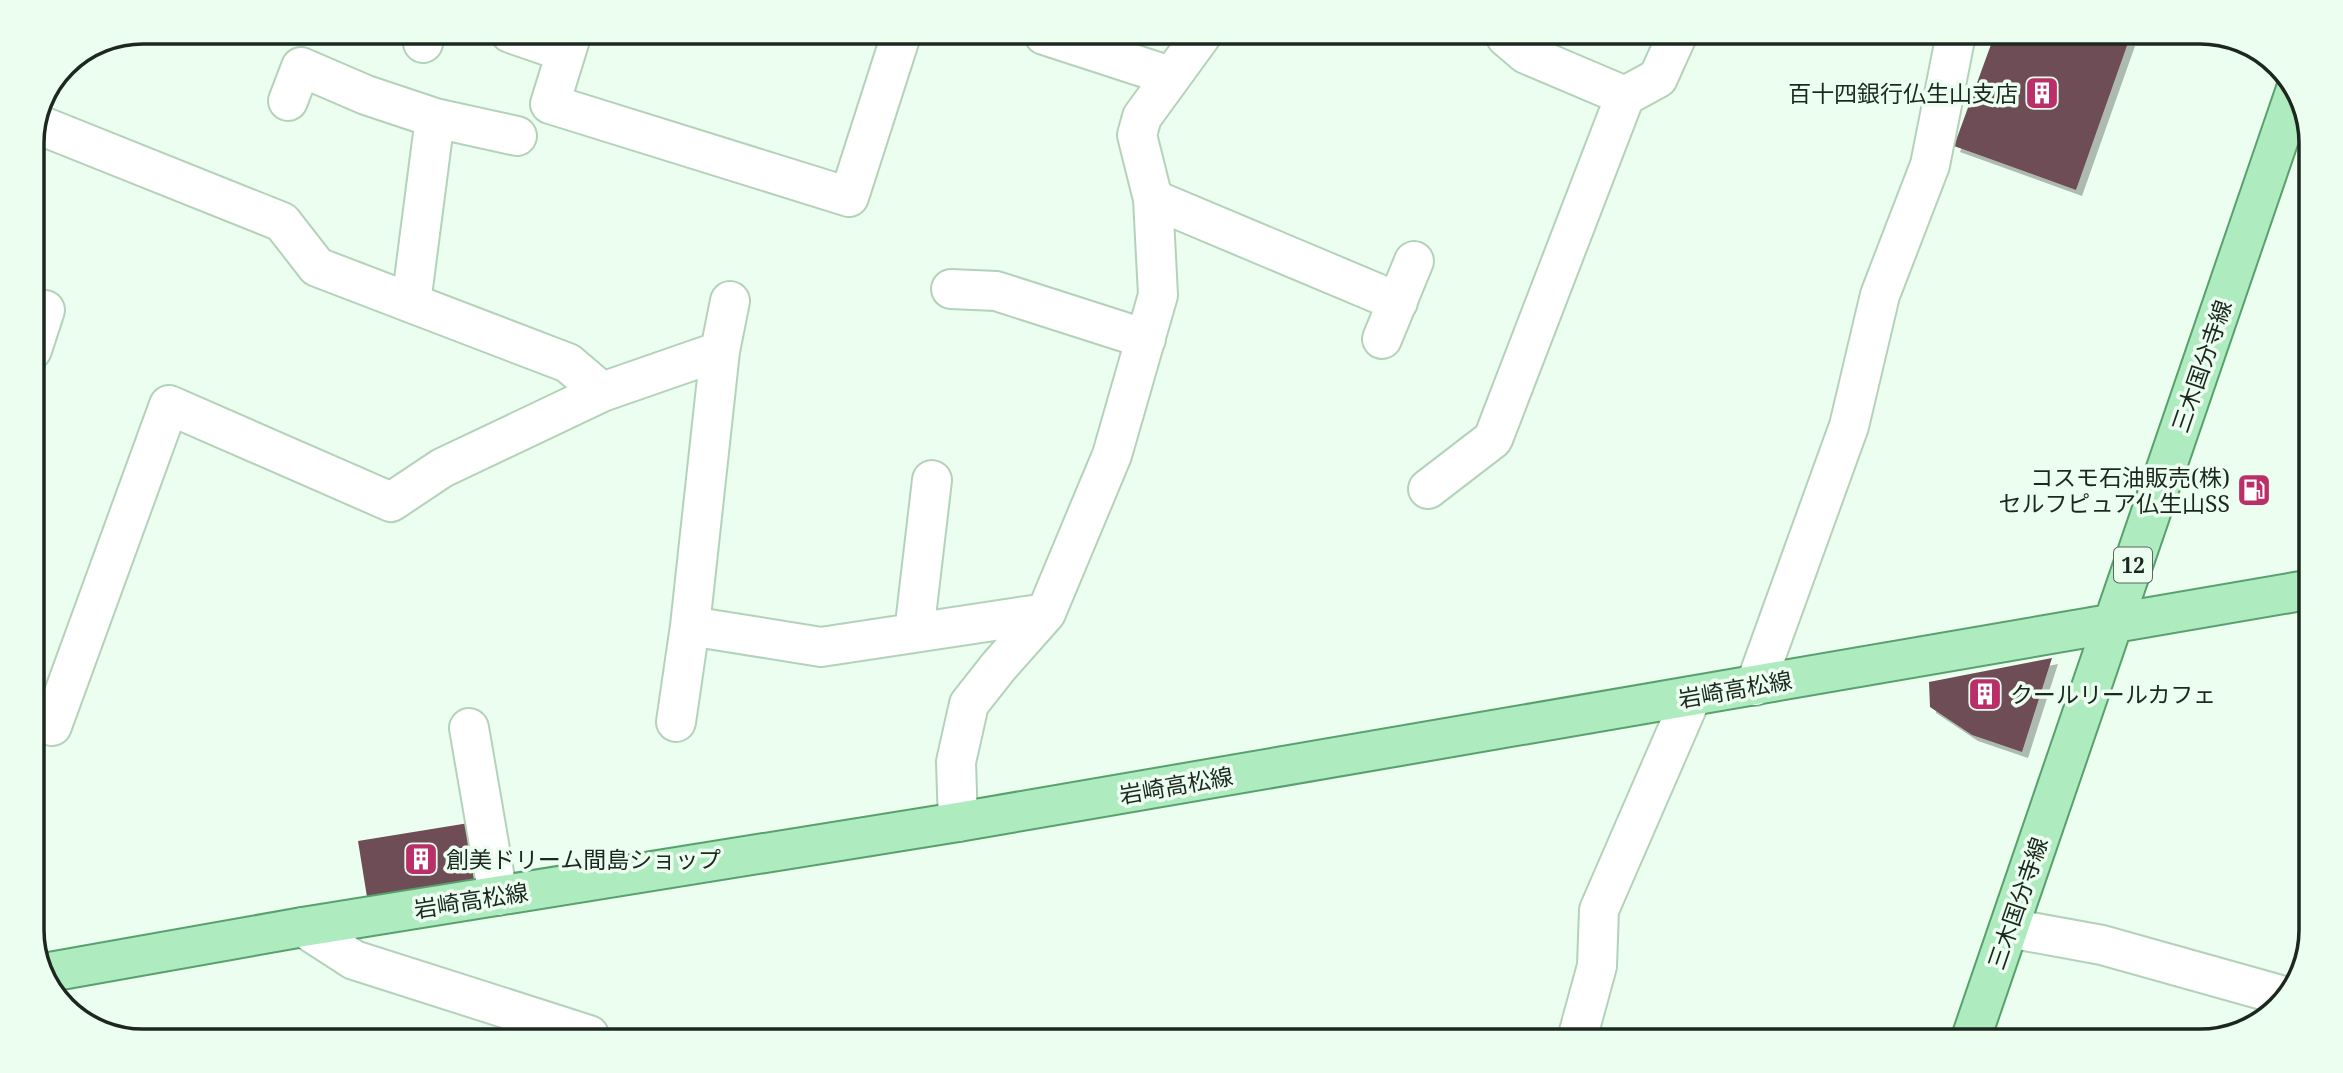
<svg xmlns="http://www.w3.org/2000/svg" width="2343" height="1073" viewBox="0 0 2343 1073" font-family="'Noto Serif','Noto Sans JP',serif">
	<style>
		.building { fill: #6e4d56; filter: url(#shadow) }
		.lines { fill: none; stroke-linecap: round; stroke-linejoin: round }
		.minor-casing { stroke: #b3d2b9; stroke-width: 42 }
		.major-casing { stroke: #58a06c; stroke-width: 42 }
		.minor { stroke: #fff; stroke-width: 38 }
		.major { stroke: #aeecbf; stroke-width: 38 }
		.labels { text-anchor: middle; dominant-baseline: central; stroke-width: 7; stroke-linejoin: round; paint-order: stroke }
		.shield { fill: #ebfeef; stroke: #5a685d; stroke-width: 2 }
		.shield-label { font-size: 21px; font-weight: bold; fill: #1c281f }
		.poi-label { font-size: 23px; fill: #1c281f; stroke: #ebfeef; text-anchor: end }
		.street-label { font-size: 23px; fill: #1c281f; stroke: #ebfeef }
		.rim { fill: none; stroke: #1c281f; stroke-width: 3.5 }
	</style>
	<defs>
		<filter id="shadow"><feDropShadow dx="6" dy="6" stdDeviation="0" flood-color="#0004"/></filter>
	</defs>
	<rect width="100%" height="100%" fill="#ebfeef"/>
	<path class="building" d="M1993 39 2129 40 2076 190 1954 146Z
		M2052 658 2022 752 1972 735 1930 707 1929 682Z
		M475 822 483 878 367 897 358 841Z"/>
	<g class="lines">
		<g class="minor-casing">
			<path id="minor" d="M510 33 565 52
				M572 33 550 104 849 197 901 35
				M1044 35 1170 76
				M1506 37 1526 54 1625 96
				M423 43 426 33
				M288 101 301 67 366 95 435 118 517 136
				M37 124 282 222 317 267 568 363 602 392
				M1153 199 1398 302
				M951 289 996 291 1146 339
				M411 303 435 118
				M1382 339 1414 261
				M32 350 45 310
				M1428 489 1493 439 1625 96 1658 78 1676 38
				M690 626 821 647 1046 613
				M914 633 932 480
				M1755 686 1849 426 1880 295 1930 165 1955 39
				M32 720 52 726 169 405 391 502 442 468 602 392 720 351
				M676 722 690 626 720 351 730 301
				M469 728 498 896
				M958 822 956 762 969 704 999 666 1046 613 1112 455 1158 295 1153 199 1137 135 1142 117 1201 36
				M303 927 354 960 589 1035
				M2009 928 2102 945 2284 996
				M1577 1039 1597 966 1599 910 1692 696"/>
		</g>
		<g class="major-casing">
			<path id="major" d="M44 973 303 927 958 822 2307 590
				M1970 1041 2296 89"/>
		</g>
		<use href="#minor" class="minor"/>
		<use href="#major" class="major"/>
	</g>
	<defs>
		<g id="building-square" transform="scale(1.75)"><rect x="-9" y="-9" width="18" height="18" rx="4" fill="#ba2f67" stroke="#ebfeef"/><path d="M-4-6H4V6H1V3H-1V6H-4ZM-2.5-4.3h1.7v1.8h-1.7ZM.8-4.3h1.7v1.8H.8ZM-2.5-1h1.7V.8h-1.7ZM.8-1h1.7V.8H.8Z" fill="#fff"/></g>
		<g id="fuel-square" transform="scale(1.75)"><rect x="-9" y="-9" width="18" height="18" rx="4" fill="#ba2f67" stroke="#ebfeef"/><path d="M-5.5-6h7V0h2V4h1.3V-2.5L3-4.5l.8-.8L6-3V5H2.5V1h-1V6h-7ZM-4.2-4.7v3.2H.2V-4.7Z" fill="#fff"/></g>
	</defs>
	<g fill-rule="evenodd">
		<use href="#building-square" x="2042" y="93"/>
		<use href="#fuel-square" x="2254" y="490"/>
		<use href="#building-square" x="1985" y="694"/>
		<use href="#building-square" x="421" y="859"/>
	</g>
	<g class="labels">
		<rect class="shield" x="2114" y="547.5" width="38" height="35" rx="5"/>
		<g class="shield-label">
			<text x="2133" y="565">12</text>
		</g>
		<g class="poi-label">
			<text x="2018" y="93">百十四銀行仏生山支店</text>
			<text x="2230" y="477">コスモ石油販売(株)<tspan x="2230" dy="26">セルフピュア仏生山SS</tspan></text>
			<text x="2010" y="694" text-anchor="start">クールリールカフェ</text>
			<text x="446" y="859" text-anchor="start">創美ドリーム間島ショップ</text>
		</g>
		<g class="street-label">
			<text transform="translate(2201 366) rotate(-71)">三木国分寺線</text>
			<text transform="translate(1735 689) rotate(-10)">岩崎高松線</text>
			<text transform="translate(1176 785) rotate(-10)">岩崎高松線</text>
			<text transform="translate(471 900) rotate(-9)">岩崎高松線</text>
			<text transform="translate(2017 903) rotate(-71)">三木国分寺線</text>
		</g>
	</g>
	<path d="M0 0H2343V1073H0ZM143 44H2200A99 99 0 0 1 2299 143V930A99 99 0 0 1 2200 1029H143A99 99 0 0 1 44 930V143A99 99 0 0 1 143 44Z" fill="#ebfeef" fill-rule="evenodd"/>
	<path class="rim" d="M143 44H2200A99 99 0 0 1 2299 143V930A99 99 0 0 1 2200 1029H143A99 99 0 0 1 44 930V143A99 99 0 0 1 143 44Z"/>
</svg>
